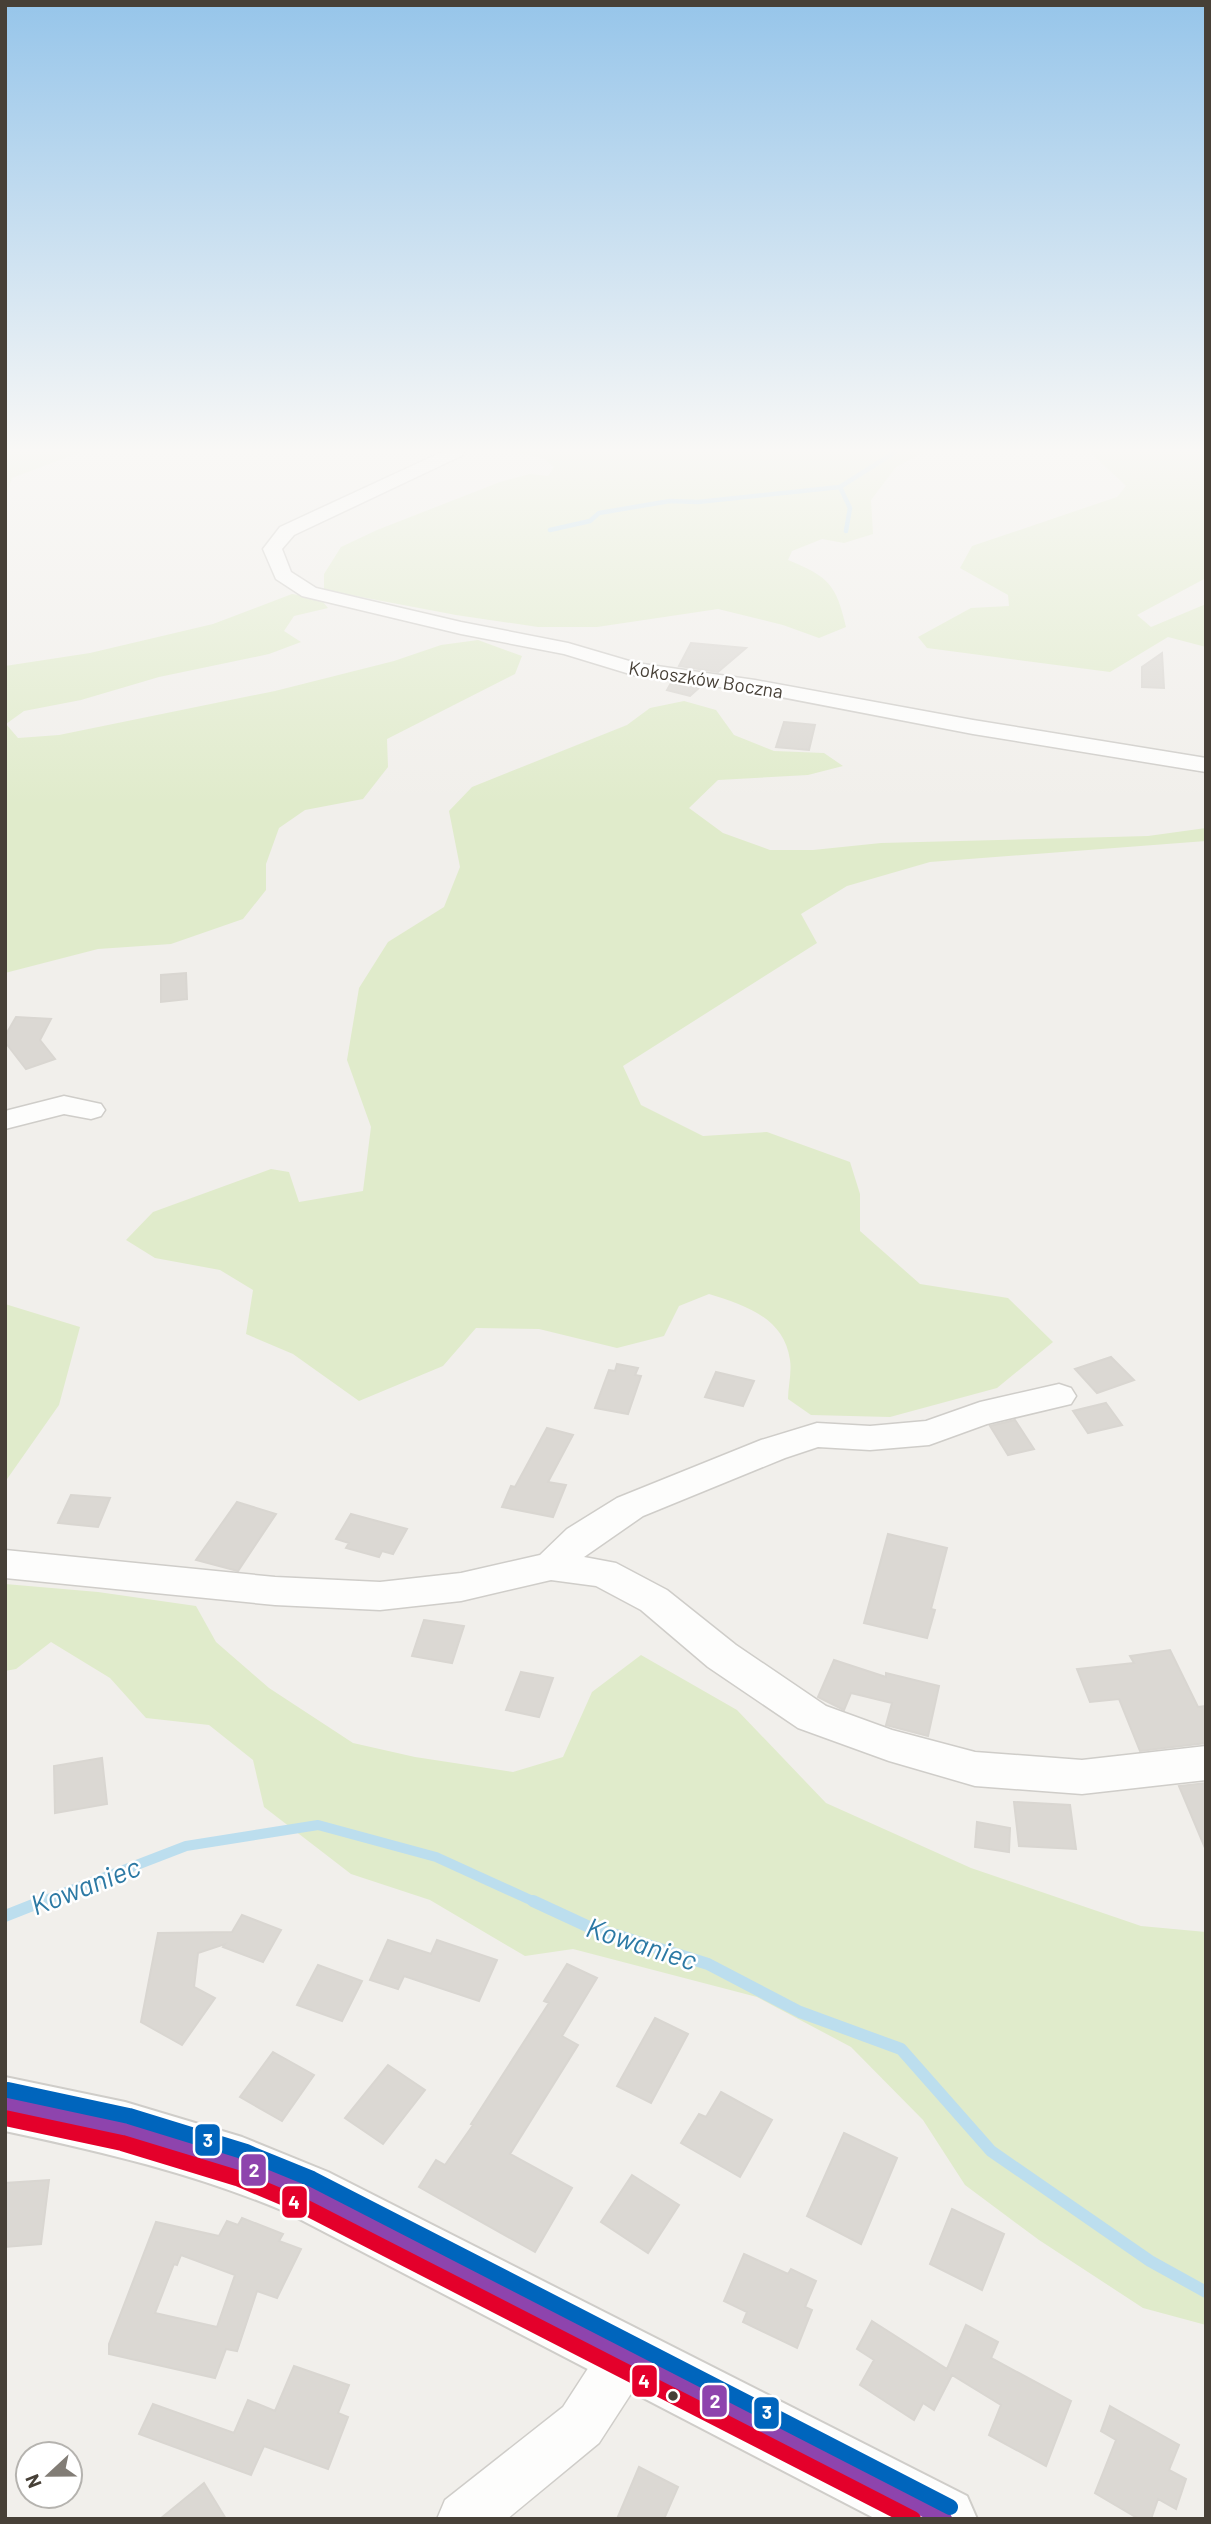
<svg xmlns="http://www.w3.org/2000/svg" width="1211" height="2524" viewBox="0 0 1211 2524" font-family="Barlow,sans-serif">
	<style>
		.green { fill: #e0ebcb }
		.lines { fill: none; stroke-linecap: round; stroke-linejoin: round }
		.stream-far2 { stroke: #bcdeee; stroke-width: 4.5 }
		.stream-far1 { stroke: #bcdeee; stroke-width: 10 }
		.stream { stroke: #bcdeee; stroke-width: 12 }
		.building { fill: #dbd8d3; stroke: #d9d6d1; stroke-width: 2; fill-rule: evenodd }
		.minor-casing { stroke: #cfcdc9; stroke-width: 3 }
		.tertiary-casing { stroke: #cfcdc9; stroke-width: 4 }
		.minor { fill: #fdfdfc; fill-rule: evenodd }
		.tertiary { fill: #fdfdfc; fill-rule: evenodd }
		.bus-1-casing { stroke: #fff; stroke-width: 21 }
		.bus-2-casing { stroke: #fff; stroke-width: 21 }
		.bus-3-casing { stroke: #fff; stroke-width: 21 }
		.bus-1 { stroke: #8e44ad; stroke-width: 16 }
		.bus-2 { stroke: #e4002b; stroke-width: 16 }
		.bus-3 { stroke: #0065bd; stroke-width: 16 }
		.bus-dot { fill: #474037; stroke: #fff; stroke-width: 2.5 }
		.labels { text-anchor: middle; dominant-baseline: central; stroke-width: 5; stroke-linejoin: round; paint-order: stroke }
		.far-street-label { font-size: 19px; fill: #474037; stroke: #fff }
		.near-water-label { font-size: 28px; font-style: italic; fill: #2c79a4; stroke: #fff }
		.line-badge { stroke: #fff; stroke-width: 2.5 }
		.badge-label { font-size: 19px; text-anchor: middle; font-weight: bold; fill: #fff }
	</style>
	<rect width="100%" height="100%" fill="#f1efeb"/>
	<path class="green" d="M5 452H81L12 478 5 499Z
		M516 452H924L896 467 871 500 873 534 844 543 822 539 792 551 788 560C829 577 836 584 846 627L819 638 783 625 718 609 597 627H538L456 615 324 590V574L341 547 377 530 500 482 530 474 548 476 554 467 545 459Z
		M1090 452H1206V578L1137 615 1151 627 1206 604V647L1168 637 1110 672 927 648 918 637 971 608 1009 606 1008 595 960 568 972 546 1117 497 1126 486Z
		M292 594 320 598 328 608 294 616 284 631 301 642 269 654 159 677 81 700 24 711 6 724 18 738 59 735 275 691 394 661 441 645 478 640 522 656 515 674 387 739 388 767 363 799 305 810 279 828 266 864V890L243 919 171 944 98 949 5 973V666L90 653 213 624Z
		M684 701 716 710 734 735 774 751 824 753 843 766 808 775 718 780 689 808 723 833 770 850H813L881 843 1148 836 1206 828V841L930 862 847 886 801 914 817 943 623 1066 641 1105 703 1136 767 1132 850 1162 860 1194V1231L920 1284 1008 1298 1053 1342 997 1388 890 1417 811 1415 788 1399C788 1387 792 1372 790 1360 784 1317 744 1305 709 1294L679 1306 664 1336 617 1348 539 1329 476 1328 443 1366 359 1401 293 1354 246 1334 253 1290 220 1270 155 1258 126 1240 153 1212 271 1169 289 1172 299 1202 363 1191 371 1127 347 1060 359 988 388 942 444 907 460 867 449 811 472 787 627 725 650 708Z
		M5 1304 80 1327 59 1405 5 1482Z
		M5 1584 98 1592 196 1606 216 1642 269 1688 353 1743 415 1757 513 1772 563 1757 592 1692 641 1655 737 1710 826 1803 971 1868 1141 1926 1206 1932V2325L1143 2308 1039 2240 965 2185 923 2120 851 2047 757 1997 573 1949 525 1956 430 1900 351 1874 264 1807 253 1760 209 1725 146 1718 110 1678 51 1642 16 1669 5 1671Z"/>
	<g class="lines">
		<path class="stream-far2" d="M840 487 850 508 846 531
			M550 530 590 521 599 513 670 501 698 502 840 487 895 452"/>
		<path class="stream-far1" d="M38 1903 186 1846 318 1825 436 1857 537 1903"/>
		<path class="stream" d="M533 1901 587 1926 708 1964 800 2012 901 2049 991 2151 1150 2261 1206 2292
			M5 1916 43 1901"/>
	</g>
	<path class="building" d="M691 643 746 648 718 672 679 666Z
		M1162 653 1164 688 1142 687V667Z
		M671 683 700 687 690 696 667 690Z
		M784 722 815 725 809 750 776 747Z
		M186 973 187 999 161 1002V975Z
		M16 1017 51 1019 40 1040 55 1059 26 1069 5 1042V1036Z
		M1111 1357 1134 1380 1097 1393 1075 1369Z
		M617 1364 638 1368 635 1375 641 1376 628 1414 595 1408 609 1370 615 1371Z
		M716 1372 754 1381 743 1406 705 1397Z
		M1106 1403 1122 1425 1088 1433 1073 1411Z
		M1015 1420 1034 1449 1008 1455 990 1426Z
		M547 1428 573 1435 548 1482 566 1485 553 1517 502 1507 511 1486 515 1487Z
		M71 1495 110 1498 98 1527 58 1523Z
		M237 1502 276 1514 238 1571 196 1560Z
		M351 1514 407 1529 393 1554 382 1551 379 1557 346 1548 349 1543 336 1539Z
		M888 1534 947 1548 931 1609 935 1610 927 1638 864 1623Z
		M424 1620 464 1626 452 1663 412 1656Z
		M1170 1650 1198 1707 1206 1706V1743L1140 1751 1119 1699 1090 1702 1077 1669 1134 1663 1130 1656Z
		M834 1660 886 1677V1673L939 1686 928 1736 886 1725 892 1703 851 1693 844 1710 818 1697Z
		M521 1672 553 1678 539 1717 506 1710Z
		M102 1758 107 1804 55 1813 54 1766Z
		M1206 1783V1848H1205L1179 1786Z
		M1014 1802 1070 1805 1076 1849 1019 1846Z
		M977 1822 1010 1828 1009 1852 975 1847Z
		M242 1915 281 1930 263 1962 223 1947 225 1944 198 1953 194 1987 215 1998 182 2045 141 2022 158 1933 232 1932Z
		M388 1940 431 1954 437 1940 497 1960 479 2001 404 1976 398 1989 370 1980Z
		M567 1964 597 1978 562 2036 578 2045 510 2154 572 2188 535 2252 419 2187 436 2160 445 2165 473 2125 471 2124 549 2003 544 2001Z
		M318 1965 362 1981 342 2021 297 2005Z
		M655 2018 688 2034 651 2103 617 2086Z
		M273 2052 314 2075 282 2121 240 2097Z
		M388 2065 425 2090 383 2144 345 2118Z
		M721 2092 772 2120 740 2177 681 2143 699 2114 706 2117Z
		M844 2133 897 2158 861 2244 807 2216Z
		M632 2175 679 2205 648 2253 601 2222Z
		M49 2180 41 2244 5 2247V2183Z
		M952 2209 1004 2234 982 2290 930 2264Z
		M242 2218 283 2234 279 2241 301 2249 277 2298 257 2291 237 2351 226 2349 215 2378 109 2354V2344L156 2222 219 2236 227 2221 238 2225ZM181 2255 235 2275 217 2327 155 2313 174 2264 177 2265Z
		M744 2254 788 2274 791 2269 816 2281 805 2307 812 2310 797 2348 743 2322 747 2312 724 2301Z
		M872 2321 947 2369 966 2325 998 2342 991 2358 1071 2401 1046 2466 989 2435 1001 2405 952 2375 934 2410 923 2403 914 2420 860 2385 874 2360 857 2349Z
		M294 2366 349 2385 338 2413 348 2417 328 2469 264 2446 251 2475 139 2434 153 2404 234 2433 248 2400 275 2411Z
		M1110 2406 1179 2445 1169 2470 1186 2479 1176 2509 1158 2499 1151 2519H1139L1095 2493 1116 2440 1101 2431Z
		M639 2467 678 2487 664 2519H617Z
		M204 2483 226 2519H160Z"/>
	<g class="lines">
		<g class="minor-casing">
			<path id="minor" d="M442 452H464L461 456 294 535 282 549 291 572 316 588 461 622 568 643 636 663 755 680 973 720 1206 758V772L973 734 755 692 633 675 564 654 461 634 302 596 276 579 263 549 280 527Z
				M64 1096 101 1104 105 1110 101 1116 91 1119 64 1114 5 1129V1111Z
				M1059 1384 1071 1388 1076 1396 1071 1404 987 1424 929 1445 870 1450 818 1447 785 1458 643 1516 584 1557 616 1563 667 1590 736 1645 826 1706 892 1730 975 1752 1082 1760 1206 1746V1780L1082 1794 975 1786 889 1761 798 1728 708 1667 641 1610 596 1586 551 1580 461 1601 380 1610 275 1605 5 1578V1550L275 1577 380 1582 461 1573 540 1555 567 1529 617 1498 761 1440 817 1423 870 1426 926 1421 980 1402Z
				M627 2329 645 2336 652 2354 645 2372 599 2443 507 2519H437L445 2500 563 2407 609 2336Z"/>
		</g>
		<g class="tertiary-casing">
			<path id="tertiary" d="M5 2077 125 2102 242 2137 328 2172 967 2496 977 2519H876L286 2212C194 2173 103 2152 5 2131Z"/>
		</g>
		<use href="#minor" class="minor"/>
		<use href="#tertiary" class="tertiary"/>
		<g class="bus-1-casing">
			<path id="bus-1" d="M5 2104 125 2129 242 2165 307 2192 944 2519"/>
		</g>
		<g class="bus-2-casing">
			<path id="bus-2" d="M5 2118 122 2143 237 2178 301 2205 913 2519"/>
		</g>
		<g class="bus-3-casing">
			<path id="bus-3" d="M8 2090 129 2116 246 2152 312 2179 950 2507"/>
		</g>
		<use href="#bus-1" class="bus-1"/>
		<use href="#bus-2" class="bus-2"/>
		<use href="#bus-3" class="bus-3"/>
	</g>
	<linearGradient id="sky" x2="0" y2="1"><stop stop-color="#96c5ea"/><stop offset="0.56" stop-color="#f9f8f6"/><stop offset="1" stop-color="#f9f8f6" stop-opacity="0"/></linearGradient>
	<rect width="1211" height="805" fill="url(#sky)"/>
	<circle class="bus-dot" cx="673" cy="2396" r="6"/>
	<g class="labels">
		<g class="far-street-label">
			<text transform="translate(706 679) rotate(9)">Kokoszków Boczna</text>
		</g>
		<g class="near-water-label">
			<text transform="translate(85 1885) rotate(-21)">Kowaniec</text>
			<text transform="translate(642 1943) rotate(18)">Kowaniec</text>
		</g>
	</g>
	<g class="line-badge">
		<rect x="194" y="2123" width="27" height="34" rx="7" fill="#0065bd"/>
		<rect x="240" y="2153" width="27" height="34" rx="7" fill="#8e44ad"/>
		<rect x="281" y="2185" width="27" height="34" rx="7" fill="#e4002b"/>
		<rect x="631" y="2364" width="27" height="34" rx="7" fill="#e4002b"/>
		<rect x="701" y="2384" width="27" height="34" rx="7" fill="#8e44ad"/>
		<rect x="753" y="2396" width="27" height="34" rx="7" fill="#0065bd"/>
	</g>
	<g class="badge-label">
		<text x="208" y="2147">3</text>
		<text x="254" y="2177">2</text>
		<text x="294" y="2209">4</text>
		<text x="644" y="2388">4</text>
		<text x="715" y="2408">2</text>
		<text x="767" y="2419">3</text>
	</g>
	<rect width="1211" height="2524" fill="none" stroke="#474037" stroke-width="14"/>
	<g transform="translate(49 2475) rotate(248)"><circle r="33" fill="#ffffff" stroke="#b5b3af" stroke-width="2"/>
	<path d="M0-5L12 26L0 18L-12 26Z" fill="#827d76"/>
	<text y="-10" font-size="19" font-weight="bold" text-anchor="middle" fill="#474037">N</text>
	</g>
</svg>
